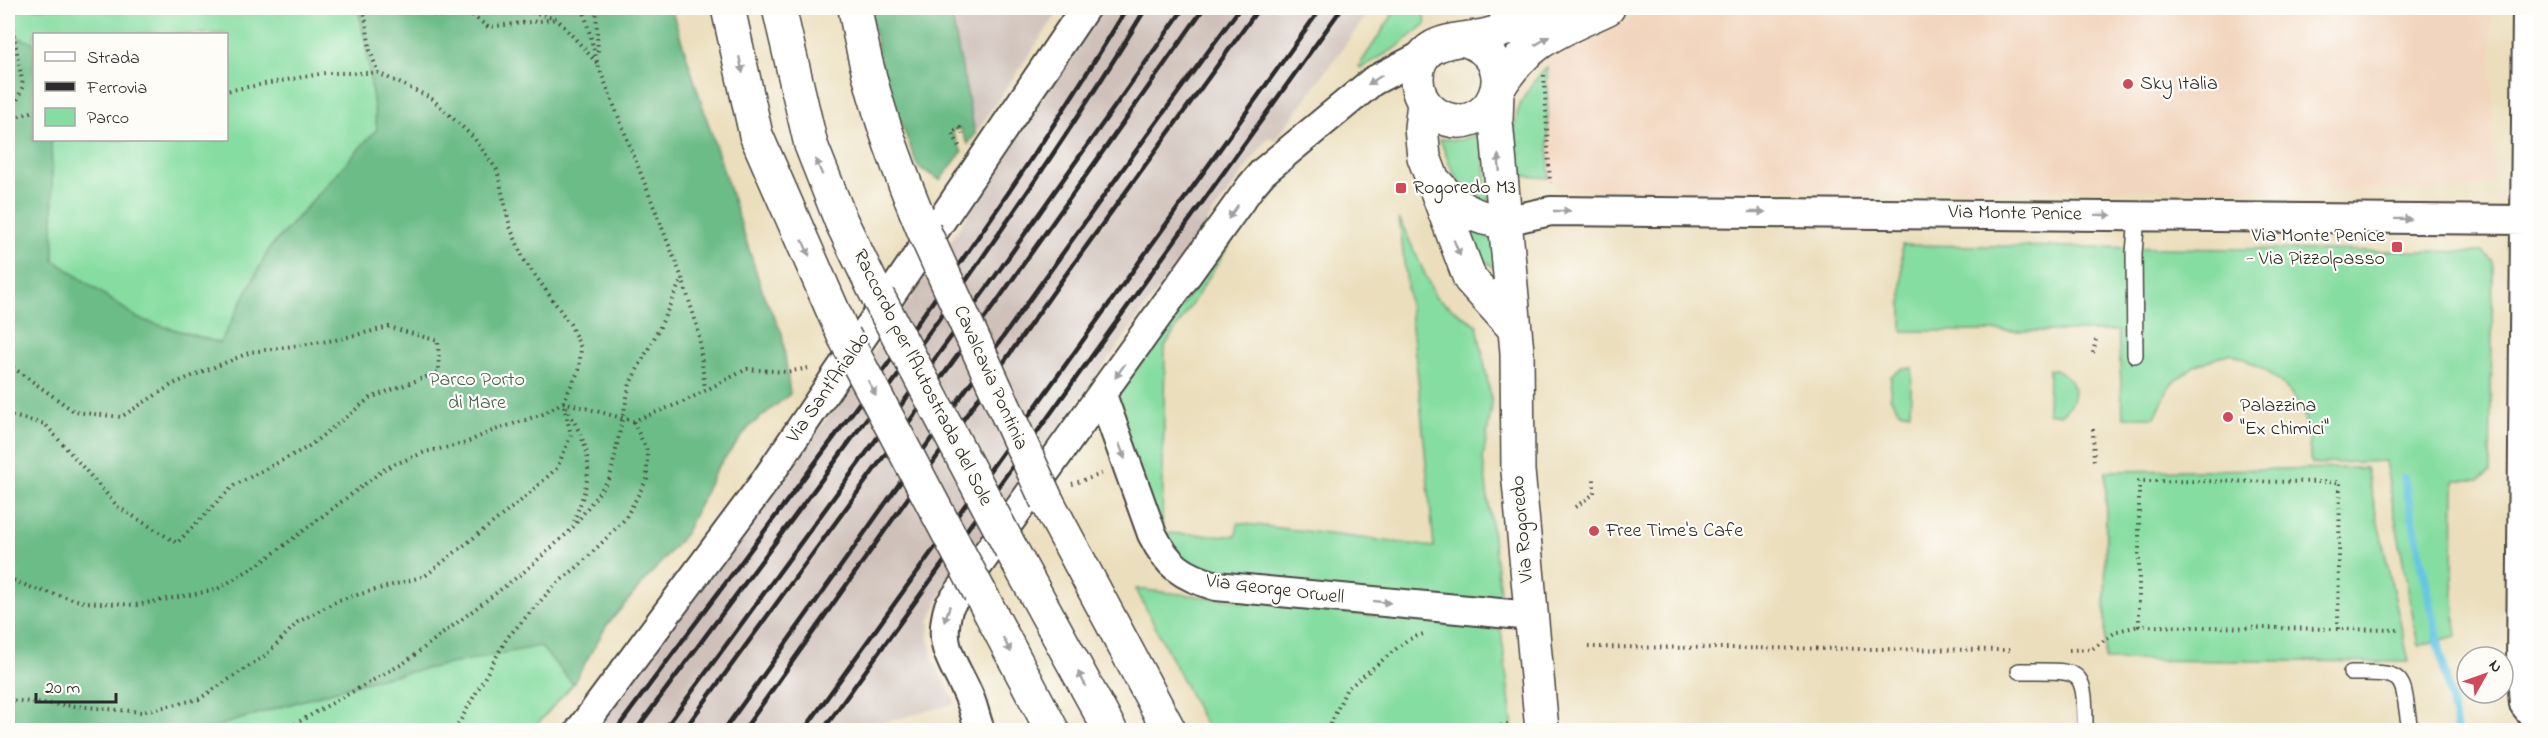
<svg xmlns="http://www.w3.org/2000/svg" width="2548" height="738" viewBox="0 0 2548 738" font-family="'Indie Flower',sans-serif">
	<style>
		.built { fill: #f2d5be }
		.industrial { fill: #cfc1ba }
		.green { fill: #86dda1; stroke: #588466; stroke-width: 1.5 }
		.forest { fill: #6cbc87; stroke: #4c7459; stroke-width: 1.5 }
		.lines { fill: none; stroke-linecap: round; stroke-linejoin: round }
		.stream { stroke: #66c5e4; stroke-width: 8 }
		.service-casing { stroke: #484641; stroke-width: 18 }
		.pedestrian-casing { stroke: #484641; stroke-width: 24 }
		.minor-casing { stroke: #484641; stroke-width: 32 }
		.tertiary-casing { stroke: #484641; stroke-width: 36 }
		.trunk-casing { stroke: #484641; stroke-width: 36 }
		.path { stroke: #484641; stroke-width: 4; stroke-dasharray: 1.5 4.5; stroke-linecap: butt }
		.service { stroke: #fff; stroke-width: 15 }
		.pedestrian { stroke: #fff; stroke-width: 21 }
		.minor { stroke: #fff; stroke-width: 28 }
		.tertiary { stroke: #fff; stroke-width: 33 }
		.trunk { stroke: #fff; stroke-width: 33 }
		.rail { stroke: #2b2b2b; stroke-width: 4.5 }
		.tertiary-bridge-casing { stroke: #484641; stroke-width: 36; stroke-linecap: butt }
		.trunk-bridge-casing { stroke: #484641; stroke-width: 36; stroke-linecap: butt }
		.tertiary-bridge { stroke: #fff; stroke-width: 33 }
		.trunk-bridge { stroke: #fff; stroke-width: 33 }
		.oneway { fill: #a0a0a0 }
		.poi-dot { fill: #d1495b; stroke: #fdfcf7; stroke-width: 2 }
		.labels { text-anchor: middle; dominant-baseline: central; stroke-width: 4.5; stroke-linejoin: round; paint-order: stroke }
		.poi-label { font-size: 20px; fill: #2b2b2b; stroke: #fdfcf7; text-anchor: start }
		.street-label { font-size: 20px; fill: #2b2b2b; stroke: #fdfcf7 }
		.park-label { font-size: 20px; fill: #46604e; stroke: #fdfcf7 }
	</style>
	<rect width="100%" height="100%" fill="#fdfcf7"/>
	<filter id="ink" filterUnits="userSpaceOnUse"><feTurbulence type="fractalNoise" baseFrequency=".0167" numOctaves="2"/><feDisplacementMap in="SourceGraphic" scale="12" xChannelSelector="R" yChannelSelector="G"/><feConvolveMatrix kernelMatrix="1 2 1 2 8 2 1 2 1" color-interpolation-filters="sRGB"/></filter>
	<filter id="wash" filterUnits="userSpaceOnUse"><feTurbulence type="fractalNoise" baseFrequency=".008" numOctaves="4" result="noise"/><feDisplacementMap in="SourceGraphic" scale="24" xChannelSelector="R" yChannelSelector="G"/><feGaussianBlur stdDeviation="1.35" result="paint"/><feColorMatrix in="noise" values="0 0 0 0 0 0 0 0 0 0 0 0 0 0 0 0 0 1.4 0 .05"/><feComposite in="paint" operator="in"/></filter>
	<g filter="url(#wash)">
		<rect width="100%" height="100%" fill="#ebdebc"/>
		<path class="built" d="M1655 8H2491L2493 182 2458 190 1559 189 1549 178 1547 67 1551 56Z"/>
		<path class="industrial" d="M950 8H1061L975 134Z
			M1101 8H1372L1275 141 1269 137 1253 158 943 589 930 620 929 638 933 661 956 703 868 727V730H587L704 585 844 395 950 242Z"/>
		<path class="green" d="M8 8H358L365 40 377 129 269 249 220 343 139 319 54 260 51 140H226V34H34V43L8 34Z
			M1397 8H1423L1426 24 1396 48 1361 68 1359 66Z
			M1547 67 1549 178 1525 176C1502 136 1516 98 1547 67Z
			M1481 133 1489 203C1459 196 1450 166 1440 139L1461 140Z
			M1265 189 1165 346 1162 533 1236 536 1238 523 1434 547 1418 378 1399 218 1436 298 1477 325 1492 404 1483 459 1502 608 1217 579C1190 573 1175 561 1161 538L1113 401Z
			M1461 225 1494 240 1498 270 1473 253Z
			M1902 245 2484 252 2493 262 2490 473 2478 480H2454L2453 579 2456 636 2418 646 2385 461 2311 464C2309 449 2309 430 2304 417 2292 383 2261 366 2231 353L2194 366 2170 385 2155 417H2123L2118 331H1902Z
			M1903 368H1912L1910 413 1899 411 1890 397 1891 376Z
			M2049 369C2077 373 2082 398 2060 415L2048 413Z
			M2366 468 2409 662 2105 660 2106 471Z
			M1136 589 1501 630 1513 730H1208Z
			M541 645 573 684 532 730H204L370 680Z"/>
		<path class="forest" d="M358 8H671L764 296 782 333 790 394 750 426 717 468 685 534 607 625 573 684 540 646 370 680 204 730H10L8 719V34L34 43V140H51L54 260 139 319 220 343 269 249 377 129 365 40Z
			M870 8H950L975 134 968 144 960 128 952 132 962 152 940 180 918 167 883 75Z"/>
		<g class="lines">
			<path class="stream" d="M2404 478 2457 730"/>
		</g>
	</g>
	<g filter="url(#ink)">
		<g class="lines">
			<g class="service-casing">
				<path id="service" d="M2135 355 2134 253 2137 216
					M2019 671C2082 672 2085 664 2085 730
					M2351 673C2410 672 2401 676 2410 730"/>
			</g>
			<g class="pedestrian-casing">
				<path id="pedestrian" d="M1498 9V8"/>
			</g>
			<g class="minor-casing">
				<path id="minor" d="M2527 8 2521 664 2524 704 2540 724
					M1504 221 1551 211 2527 220
					M1102 395 1152 534C1168 566 1182 576 1216 586L1531 616
					M580 730 763 484 1085 8
					M980 730C976 720 974 709 970 699 955 662 936 649 949 606L1251 186 1263 172 1373 81 1427 53"/>
			</g>
			<g class="tertiary-casing">
				<path id="tertiary" d="M855 8C867 85 894 159 924 231
					M1463 39C1531 60 1488 146 1436 114 1424 107 1417 93 1417 79 1417 33 1466 43 1495 33 1514 27 1531 16 1549 8
					M1498 89C1526 40 1560 31 1608 8
					M1497 92 1496 121 1517 352 1518 471 1542 730
					M1424 103 1421 128 1424 157 1470 279 1514 328
					M1436 183C1455 206 1474 220 1504 221
					M1047 501 1169 730"/>
			</g>
			<g class="trunk-casing">
				<path id="trunk" d="M728 8 756 135 844 336
					M779 8 811 145 841 221 878 297
					M1011 549 1110 730
					M980 593 1052 730"/>
			</g>
			<path class="path" d="M364 8 370 50 378 73
				M425 8 438 17 462 8 488 27 557 19
				M514 8 557 19 597 63
				M583 8 598 65 682 278 698 329 705 389
				M596 8 598 55
				M1544 75 1550 183
				M8 117 11 119 34 111
				M8 122 23 86 9 8
				M959 146 952 132 960 128 964 137
				M2093 353 2096 340
				M8 364 75 412 121 417 173 384 251 352 335 340 389 327 438 341 439 372 370 398 308 447 233 486 177 543 118 507 45 424 8 415
				M563 402 633 421 683 402 747 369 786 372 809 368
				M566 407C594 456 594 469 574 521
				M2093 429 2094 465
				M1072 484 1102 474
				M1575 507 1594 494V477
				M8 578 35 589 84 602 136 605 216 590 262 562 386 468 425 452 463 444 492 431 543 414 563 402 579 370 581 348 570 324 524 260 510 227 497 170 474 138 431 98 378 73H325L226 91
				M2338 629 2340 482 2139 481V626L2401 630
				M1588 647 2013 650
				M2069 650 2092 649 2117 631 2139 626
				M8 700 142 712 199 699 266 655 298 622 339 600 425 576 523 499 557 468 571 435 563 402
				M1330 726 1340 730
				M284 730 404 663 525 571 571 530 610 478 630 383 659 329 682 278
				M455 730 507 638 555 585 580 565 625 519 647 479V451L633 421
				M1308 730 1330 726 1346 690 1407 640 1423 634
				M1483 730 1512 723"/>
			<use href="#service" class="service"/>
			<use href="#pedestrian" class="pedestrian"/>
			<use href="#minor" class="minor"/>
			<use href="#tertiary" class="tertiary"/>
			<use href="#trunk" class="trunk"/>
			<path class="rail" d="M616 730C791 493 975 260 1127 8
				M636 730C810 493 993 260 1146 8
				M664 730 991 282 1184 8
				M684 730 998 300 1204 8
				M724 730C897 490 1064 246 1240 8
				M744 730 1059 284 1259 8
				M804 730 1321 8
				M823 730 1342 8"/>
			<g class="tertiary-bridge-casing">
				<path id="tertiary-bridge" d="M924 231 1047 501"/>
			</g>
			<g class="trunk-bridge-casing">
				<path id="trunk-bridge" d="M878 297 1011 549
					M844 336 980 593"/>
			</g>
			<use href="#tertiary-bridge" class="tertiary-bridge"/>
			<use href="#trunk-bridge" class="trunk-bridge"/>
		</g>
		<defs><path id="oneway-solid" d="M-6-.8H1V-3.2L6.5 0L1 3.2V.8H-6Z" transform="scale(1.5)"/></defs>
		<g class="oneway">
			<use href="#oneway-solid" transform="translate(1542 41) rotate(-31)"/>
			<use href="#oneway-solid" transform="translate(741 65) rotate(78)"/>
			<use href="#oneway-solid" transform="translate(1375 80) rotate(147)"/>
			<use href="#oneway-solid" transform="translate(1499 163) rotate(-95)"/>
			<use href="#oneway-solid" transform="translate(819 167) rotate(-112)"/>
			<use href="#oneway-solid" transform="translate(1562 211)"/>
			<use href="#oneway-solid" transform="translate(1233 212) rotate(125)"/>
			<use href="#oneway-solid" transform="translate(1757 212)"/>
			<use href="#oneway-solid" transform="translate(2103 215) rotate(1)"/>
			<use href="#oneway-solid" transform="translate(2403 219) rotate(1)"/>
			<use href="#oneway-solid" transform="translate(806 248) rotate(66)"/>
			<use href="#oneway-solid" transform="translate(1457 248) rotate(68)"/>
			<use href="#oneway-solid" transform="translate(1120 371) rotate(125)"/>
			<use href="#oneway-solid" transform="translate(872 388) rotate(62)"/>
			<use href="#oneway-solid" transform="translate(1122 451) rotate(70)"/>
			<use href="#oneway-solid" transform="translate(1382 602) rotate(6)"/>
			<use href="#oneway-solid" transform="translate(947 614) rotate(109)"/>
			<use href="#oneway-solid" transform="translate(1007 645) rotate(62)"/>
			<use href="#oneway-solid" transform="translate(1082 679) rotate(-119)"/>
		</g>
	</g>
	<g class="poi-dot">
		<circle cx="2128" cy="84" r="6"/>
		<rect x="1395" y="182" width="12" height="12" rx="3"/>
		<rect x="2391" y="241" width="12" height="12" rx="3"/>
		<circle cx="2228" cy="417" r="6"/>
		<circle cx="1594" cy="531" r="6"/>
	</g>
	<g class="labels">
		<g class="poi-label">
			<text x="2140" y="84">Sky Italia</text>
			<text x="1413" y="188">Rogoredo M3</text>
			<text x="2385" y="236" text-anchor="end">Via Monte Penice<tspan x="2385" dy="23">- Via Pizzolpasso</tspan></text>
			<text x="2240" y="406">Palazzina<tspan x="2240" dy="23">"Ex chimici"</tspan></text>
			<text x="1606" y="531">Free Time's Cafe</text>
		</g>
		<g class="street-label">
			<text transform="translate(2015 214) rotate(1)">Via Monte Penice</text>
			<text transform="translate(922 378) rotate(63)">Raccordo per l'Autostrada del Sole</text>
			<text transform="translate(990 378) rotate(66)">Cavalcavia Pontinia</text>
			<text transform="translate(829 388) rotate(-55)">Via Sant'Arialdo</text>
			<text transform="translate(1523 529) rotate(-95)">Via Rogoredo</text>
			<text transform="translate(1275 590) rotate(7)">Via George Orwell</text>
		</g>
		<g class="park-label">
			<text x="477" y="380">Parco Porto<tspan x="477" dy="23">di Mare</tspan></text>
		</g>
	</g>
	<rect width="2548" height="738" fill="none" stroke="#fdfcf7" stroke-width="30"/>
	<rect x="33" y="33" width="195" height="108" fill="#fdfcf7" stroke="#a9a8a5" stroke-width="1.5"/>
	<rect x="45" y="52" width="30" height="9" fill="#ffffff" stroke="#a9a8a5" stroke-width="1.5"/>
	<text x="87" y="63" font-size="18" fill="#2b2b2b">Strada</text>
	<rect x="45" y="82" width="30" height="9" fill="#2b2b2b" stroke="#a9a8a5" stroke-width="1.5"/>
	<text x="87" y="93" font-size="18" fill="#2b2b2b">Ferrovia</text>
	<rect x="45" y="108" width="30" height="18" fill="#86dda1" stroke="#a9a8a5" stroke-width="1.5"/>
	<text x="87" y="123" font-size="18" fill="#2b2b2b">Parco</text>
	<g transform="translate(2485 675) rotate(50)"><circle r="28" fill="#fdfcf7" stroke="#a9a8a5" stroke-width="1.5"/>
	<path d="M0-4.5L10 22L0 15L-10 22Z" fill="#d1495b"/>
	<text y="-9" font-size="16" font-weight="bold" text-anchor="middle" fill="#2b2b2b">N</text>
	</g>
	<path d="M36 693v9h80v-9" fill="none" stroke="#2b2b2b" stroke-width="3"/>
	<text x="45" y="693" font-size="18" fill="#2b2b2b" stroke="#fdfcf7" stroke-width="4.5" paint-order="stroke">20 m</text>
</svg>
